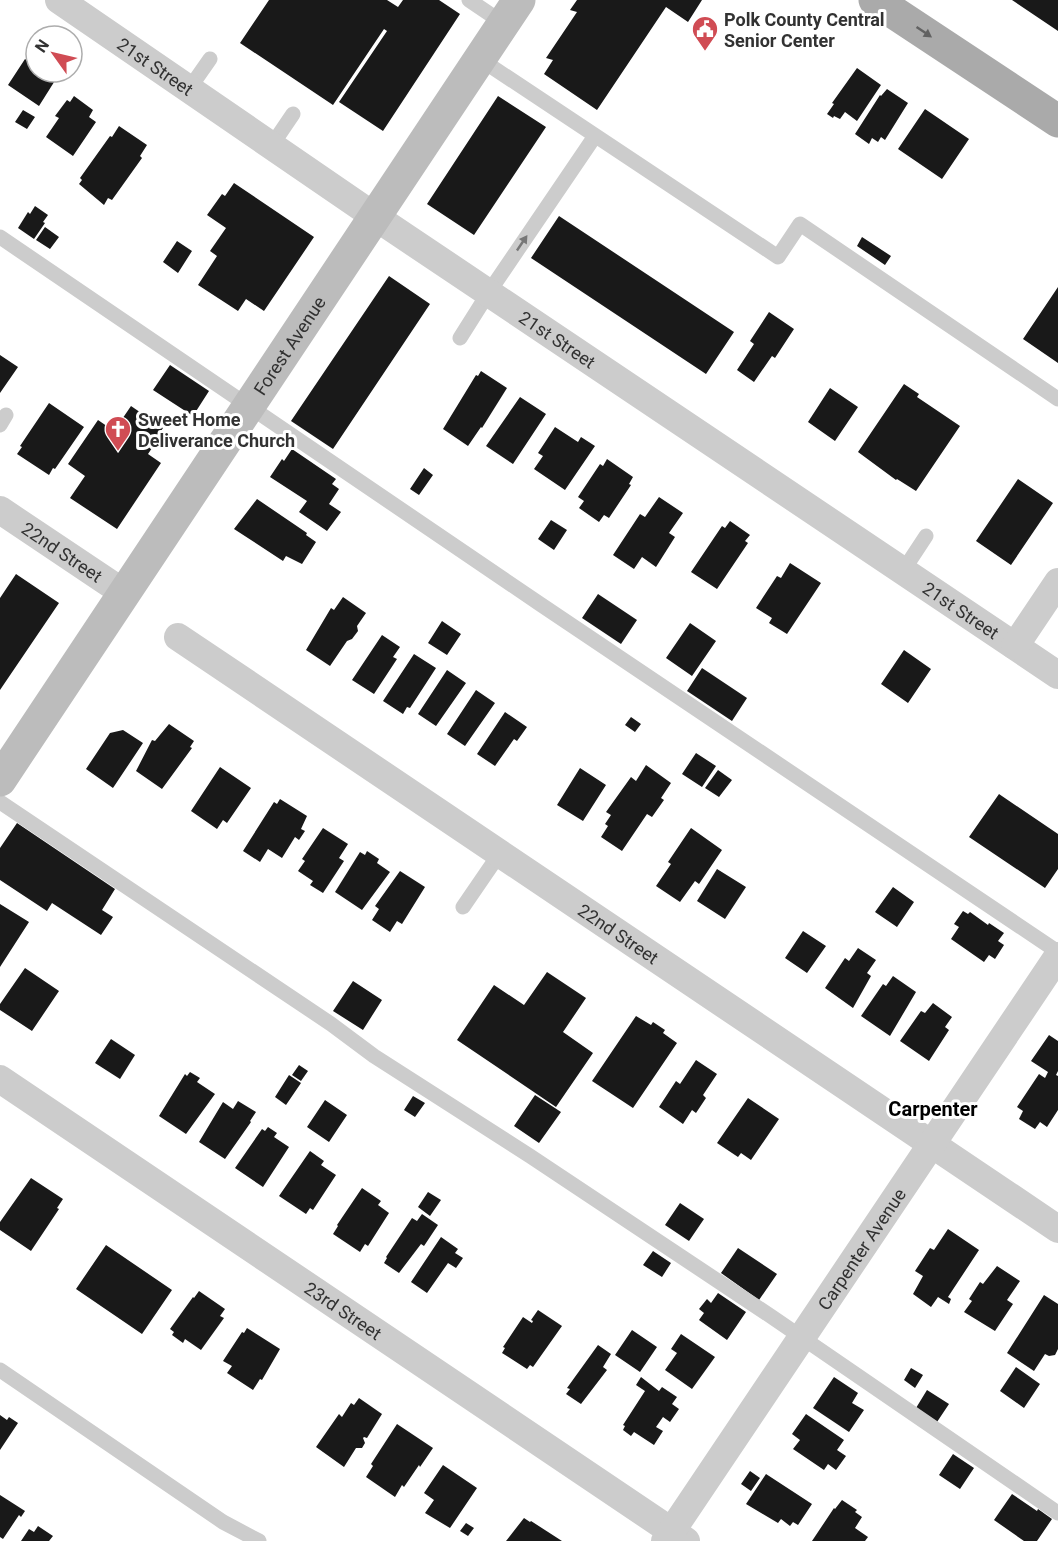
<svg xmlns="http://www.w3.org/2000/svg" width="1058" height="1541" viewBox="0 0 1058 1541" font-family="Roboto,sans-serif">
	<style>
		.building { fill: #191919 }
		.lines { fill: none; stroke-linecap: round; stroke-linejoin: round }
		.lane { stroke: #ccc; stroke-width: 15 }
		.street { stroke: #ccc; stroke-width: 28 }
		.secondary { stroke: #bcbcbc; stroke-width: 33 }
		.primary { stroke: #aaa; stroke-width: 33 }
		.oneway { fill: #626262 }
		.oneway2 { fill: #777 }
		.labels { text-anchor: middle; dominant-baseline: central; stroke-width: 6; stroke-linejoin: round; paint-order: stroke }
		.poi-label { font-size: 18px; font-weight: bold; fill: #323232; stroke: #fff; text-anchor: start }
		.street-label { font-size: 18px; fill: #323232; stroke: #fff }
		.neighbourhood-label { font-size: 20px; font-weight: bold; fill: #000; stroke: #fff }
	</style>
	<rect width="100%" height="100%" fill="#fff"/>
	<path class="building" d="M269 0H387L398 7 403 0H439L460 14 383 131 339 102 387 31 384 29 333 105 240 43Z
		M577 0H702L688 22 666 7 597 110 544 74 553 60 546 58 577 12 570 10Z
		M1012 0H1058V31Z
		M25 59 36 66V72H45L56 79 39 106 8 85Z
		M857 68 881 85 857 121 845 112 840 119 834 116 833 118 827 114 834 104 832 103Z
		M887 89 908 103 885 140 881 137 878 142 872 138 869 144 855 134 880 95 881 96Z
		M74 96 93 110 89 117 96 122 73 156 46 137 59 118 55 116 67 100 70 102Z
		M498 96 546 127 474 235 427 204Z
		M925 109 969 139 942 179 898 149Z
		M23 110 35 117 27 129 15 122Z
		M119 126 147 145 140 156 142 158 112 200 108 198 104 205 79 184 82 180 80 178 110 136 112 137Z
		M234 183 314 237 264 311 246 299 238 311 198 285 217 256 210 251 226 228 207 215 222 194 225 196Z
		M35 206 48 215 43 222 45 223 34 239 18 228 28 212 30 214Z
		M559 216 734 332 706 374 531 258Z
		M45 227 59 237 50 249 36 240Z
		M862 237 891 256 885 265 857 246Z
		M177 241 192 251 178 273 163 262Z
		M389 276 430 304 333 449 291 421Z
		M1058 287V363L1023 339Z
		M769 312 794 329 775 358 772 356 754 382 737 370 754 344 750 341Z
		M0 355 18 367 0 393Z
		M170 365 209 391 193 416 153 390Z
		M481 371 507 388 482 428 481 427 468 446 443 429 476 375 478 376Z
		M904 384 919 394 917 397 960 426 916 491 897 479 896 480 858 452Z
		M830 388 858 407 835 441 808 422Z
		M520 397 546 414 513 464 486 446Z
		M49 403 84 427 55 469 53 468 49 475 17 454 22 447 20 446Z
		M131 406 163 428 156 438 158 439 148 454 161 463 117 529 70 498 85 476 68 464 98 420 114 431Z
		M555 427 578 442 581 437 595 446 565 490 534 469 543 456 538 453Z
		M292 449 336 479 332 484 339 489 329 504 341 512 327 531 299 512 307 501 270 477 282 459 284 461Z
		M607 459 633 477 629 484 631 485 609 518 604 515 599 522 579 508 584 501 578 497 600 464 603 466Z
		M424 468 433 475 419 495 410 489Z
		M1018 479 1053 503 1011 565 976 541Z
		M659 497 683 513 669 533 675 537 656 567 642 557 634 569 613 555 640 514 645 517Z
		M257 499 307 533 306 535 316 542 302 564 286 556 283 561 234 529Z
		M551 520 567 530 554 550 538 539Z
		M730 521 750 535 745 541 748 543 717 589 691 572 722 526 725 528Z
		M790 563 821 583 787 634 769 623 772 618 756 608 777 576 781 578Z
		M16 574 59 603 0 690V598Z
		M598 594 637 620 621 644 582 618Z
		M343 597 366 613 357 626 358 631 352 639 347 641 330 666 306 650 331 608 334 610Z
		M442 621 461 634 447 655 428 643Z
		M690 623 716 641 692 676 666 658Z
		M382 635 400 647 393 657 397 659 374 694 352 680Z
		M904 650 931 669 908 703 881 684Z
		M414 654 436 668 410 708 407 707 403 714 383 701Z
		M702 668 747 698 732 721 687 691Z
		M447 670 466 683 436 726 418 714Z
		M476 690 495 703 465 746 447 734Z
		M505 712 527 727 517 741 514 739 495 766 477 754Z
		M631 717 641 724 635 732 625 725Z
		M169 724 194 741 190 747 192 748 162 789 136 771 152 740 155 741Z
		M123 730 143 743 113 788 86 769 110 733Z
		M696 753 716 766 702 787 682 774Z
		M646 765 671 783 661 798 664 800 652 817 647 814 622 851 601 837 608 826 605 824 611 815 606 812 631 777 636 781Z
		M220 767 251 788 227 823 223 820 217 829 191 811Z
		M580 768 606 785 583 821 557 805Z
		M718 770 732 780 719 797 705 788Z
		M999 794 1058 834V869L1045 888 969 837Z
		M280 799 307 816 301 829 305 831 299 840 295 837 282 858 268 849 260 862 243 851 274 802 277 804Z
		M17 823 115 889 102 910 113 917 101 935 52 903 47 911 0 880V848Z
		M323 828 348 844 339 858 344 861 323 893 310 885 313 881 298 871 305 861 302 859Z
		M691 828 722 850 699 884 695 881 680 902 656 886 671 864 668 862Z
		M367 851 379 859 377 863 390 872 362 910 335 892 360 852 365 855Z
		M717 869 746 887 725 919 697 901Z
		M400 871 425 887 402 924 397 921 390 932 372 920 379 909 375 906Z
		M893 887 914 902 897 927 875 912Z
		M0 904 29 922 0 967Z
		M963 911 968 914 970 912 988 925 989 923 1004 933 998 941 1004 945 995 959 989 955 984 962 951 939 959 927 954 924Z
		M803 931 826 946 807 973 785 958Z
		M858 948 876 960 867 973 871 976 853 1008 825 988 845 958 849 961Z
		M25 968 59 991 32 1031 0 1010V1004Z
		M547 972 586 998 563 1032 593 1053 556 1107 457 1040 494 985 524 1005Z
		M893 976 916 992 890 1036 861 1016 883 984 886 986Z
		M353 981 382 1000 363 1030 333 1011Z
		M933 1003 952 1017 945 1027 949 1030 929 1061 900 1041 921 1011 925 1013Z
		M636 1016 651 1025 653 1022 665 1030 663 1033 677 1043 633 1108 592 1081Z
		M1049 1035 1058 1041V1071L1056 1075 1058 1076V1110L1047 1127 1040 1122 1035 1129 1019 1119 1023 1111 1017 1107 1039 1074 1045 1078 1048 1072 1031 1061Z
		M111 1039 135 1055 120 1079 95 1063Z
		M696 1060 717 1074 703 1095 706 1098 696 1113 692 1110 683 1124 659 1107 676 1081 680 1084Z
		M299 1065 308 1071 301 1081 292 1075Z
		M190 1072 200 1078 197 1082 215 1094 186 1134 159 1116 185 1074 187 1076Z
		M289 1075 301 1083 286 1105 275 1097Z
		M535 1095 561 1112 539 1143 514 1126Z
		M413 1096 425 1103 415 1117 404 1110Z
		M748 1098 779 1119 751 1160 741 1153 738 1157 717 1143Z
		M325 1100 347 1115 329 1142 307 1127Z
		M238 1101 256 1112 250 1121 251 1122 225 1159 199 1142 223 1102 233 1109Z
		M268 1127 277 1133 274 1137 289 1147 263 1187 235 1168 262 1129 265 1131Z
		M310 1151 324 1161 321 1165 336 1175 313 1210 310 1208 306 1214 279 1196Z
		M31 1178 63 1199 57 1208 59 1209 31 1251 0 1230V1222Z
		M362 1188 381 1201 378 1205 389 1213 368 1246 365 1244 360 1252 333 1234 338 1226 337 1225Z
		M428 1192 441 1200 430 1216 418 1207Z
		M680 1203 704 1219 689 1241 665 1225Z
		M422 1214 438 1225 424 1246 421 1244 399 1273 384 1263 387 1258 386 1257 412 1218 417 1221Z
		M948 1229 979 1250 948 1297 951 1299 949 1304 938 1297 931 1307 913 1294 923 1276 915 1271 930 1248 934 1250Z
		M441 1237 458 1249 455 1253 463 1258 456 1268 448 1263 427 1293 411 1282Z
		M106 1245 172 1290 142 1334 76 1289Z
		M738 1248 777 1274 759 1300 721 1273Z
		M653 1251 671 1263 662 1277 643 1265Z
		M997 1266 1020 1281 1007 1300 1013 1304 995 1331 964 1312 972 1301 969 1299 980 1282 983 1284Z
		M199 1291 225 1309 220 1316 224 1318 201 1350 185 1339 183 1343 172 1335 174 1332 170 1329 193 1297 194 1298Z
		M718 1293 746 1312 727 1340 699 1320 704 1313 699 1309 707 1299 711 1303Z
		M1044 1295 1058 1304V1349L1055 1355 1049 1356 1045 1354 1034 1371 1007 1353Z
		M538 1310 562 1326 533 1367 530 1365 527 1369 502 1353 505 1348 503 1347 523 1317 532 1323 533 1321 531 1320Z
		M247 1328 280 1349 262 1380 260 1379 253 1390 227 1373 232 1366 223 1361 242 1332 244 1333Z
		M632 1330 657 1347 640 1372 615 1355Z
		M681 1334 715 1357 692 1389 665 1370 677 1353 671 1349Z
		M598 1345 611 1354 603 1367 607 1370 581 1404 566 1394 570 1389 567 1388Z
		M1016 1367 1040 1384 1024 1408 1000 1391Z
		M911 1368 923 1375 915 1388 904 1380Z
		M641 1377 659 1391 662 1387 677 1397 672 1404 679 1409 670 1422 663 1417 656 1427 663 1431 654 1445 634 1432 631 1436 623 1430 625 1426 623 1425 645 1391 636 1385Z
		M834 1377 858 1393 852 1403 864 1410 849 1432 813 1408Z
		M927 1390 949 1404 937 1422 916 1408Z
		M359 1398 382 1414 367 1438 364 1437 363 1438 365 1443 362 1448H356L344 1467 316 1447 339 1414 342 1417 351 1403 354 1405Z
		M806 1414 844 1440 837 1450 846 1456 836 1470 828 1464 824 1470 793 1449 800 1440 792 1434Z
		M0 1415 7 1420 9 1417 18 1423 0 1450Z
		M397 1424 433 1448 420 1467 419 1465 404 1487 402 1485 395 1497 366 1477 373 1466 371 1464Z
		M953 1454 974 1468 960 1489 939 1475Z
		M443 1465 477 1488 450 1528 425 1513 434 1500 424 1493Z
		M750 1471 760 1478 751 1491 741 1484Z
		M766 1474 812 1504 798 1525 793 1522 790 1526 781 1519 778 1523 746 1504Z
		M1012 1494 1037 1511 1038 1509 1052 1519 1037 1541H1024L994 1520Z
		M0 1495 25 1511 21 1517 19 1515 3 1539 0 1537Z
		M842 1500 857 1510 855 1512 862 1517 855 1528 868 1537 865 1541H812L834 1508 835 1509Z
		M524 1518 530 1522 531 1521 562 1541H506Z
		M466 1523 474 1528 468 1536 460 1531Z
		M38 1526 53 1536 49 1541H21L29 1529 34 1532Z"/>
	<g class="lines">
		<path class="lane" d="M469 0 503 23
			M480 59 778 257 800 224 1058 399
			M189 89 210 59
			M272 145 293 114
			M0 237 540 604 1058 952
			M460 338 489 292 595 136
			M0 425 6 415
			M903 571 926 536
			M0 802 331 1024 374 1056 530 1156 772 1317 1058 1513
			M463 907 500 853
			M0 1370 223 1522 259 1541"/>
		<g class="street">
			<path id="s1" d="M59 0 374 216 1058 675"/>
			<path id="s2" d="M0 510 124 593"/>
			<path id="s3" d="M178 637 1058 1229"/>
			<path d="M1015 646 1058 582"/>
			<path id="s4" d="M0 1079 686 1541"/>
			<path id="s5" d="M665 1541 1058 956"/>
		</g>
		<path class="secondary" id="s6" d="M0 780 519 0"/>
		<path class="primary" d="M875 0 1058 121"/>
	</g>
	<defs><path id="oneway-solid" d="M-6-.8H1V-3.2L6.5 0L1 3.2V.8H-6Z" transform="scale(1.5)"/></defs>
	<use class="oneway" href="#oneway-solid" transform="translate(924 32) rotate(34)"/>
	<use class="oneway2" href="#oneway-solid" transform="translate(522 243) rotate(-56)"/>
	<defs>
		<g id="civic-pin" transform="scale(1.35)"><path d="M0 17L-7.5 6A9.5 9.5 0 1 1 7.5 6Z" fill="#d04c54" stroke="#fff"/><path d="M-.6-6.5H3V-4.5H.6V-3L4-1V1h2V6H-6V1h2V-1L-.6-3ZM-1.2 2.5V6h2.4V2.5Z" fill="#fff"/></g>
		<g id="church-pin" transform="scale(1.35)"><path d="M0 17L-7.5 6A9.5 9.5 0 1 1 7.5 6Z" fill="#d04c54" stroke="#fff"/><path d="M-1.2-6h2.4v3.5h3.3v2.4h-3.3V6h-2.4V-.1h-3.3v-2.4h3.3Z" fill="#fff"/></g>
	</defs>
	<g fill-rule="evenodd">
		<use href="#civic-pin" x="705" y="29"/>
		<use href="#church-pin" x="118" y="429"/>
	</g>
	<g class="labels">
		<g class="poi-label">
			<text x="724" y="19">Polk County Central<tspan x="724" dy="21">Senior Center</tspan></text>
			<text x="138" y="419">Sweet Home<tspan x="138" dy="21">Deliverance Church</tspan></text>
		</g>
		<g class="street-label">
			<text stroke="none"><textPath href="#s1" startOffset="117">21st Street</textPath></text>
			<text stroke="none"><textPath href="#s1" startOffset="603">21st Street</textPath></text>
			<text stroke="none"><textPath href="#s6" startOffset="522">Forest Avenue</textPath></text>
			<text stroke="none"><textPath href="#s2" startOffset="75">22nd Street</textPath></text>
			<text stroke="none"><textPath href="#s1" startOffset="1089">21st Street</textPath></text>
			<text stroke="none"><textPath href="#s3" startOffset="531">22nd Street</textPath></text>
			<text stroke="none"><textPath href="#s5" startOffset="352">Carpenter Avenue</textPath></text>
			<text stroke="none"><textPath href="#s4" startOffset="414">23rd Street</textPath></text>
		</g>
		<g class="neighbourhood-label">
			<text x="933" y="1109">Carpenter</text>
		</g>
	</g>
	<g transform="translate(54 54) rotate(304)"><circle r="28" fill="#ffffff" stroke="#adadad" stroke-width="1.5"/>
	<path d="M0-4.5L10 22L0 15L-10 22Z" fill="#d04c54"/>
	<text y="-9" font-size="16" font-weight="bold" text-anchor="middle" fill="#323232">N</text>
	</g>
</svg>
